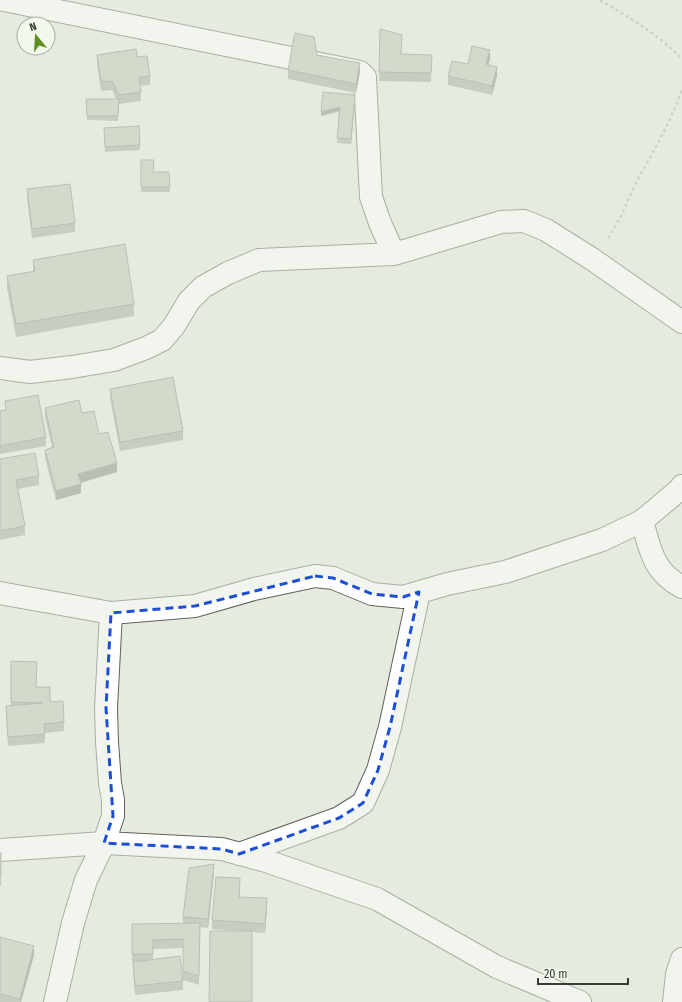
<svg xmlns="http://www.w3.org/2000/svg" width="682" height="1002" viewBox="0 0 682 1002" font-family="'Fira Sans Condensed',sans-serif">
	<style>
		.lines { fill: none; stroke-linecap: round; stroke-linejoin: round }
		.street-casing { stroke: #5e6459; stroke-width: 24 }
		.path { stroke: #afb4aa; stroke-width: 2.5; stroke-dasharray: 3 3; stroke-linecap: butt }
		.street { stroke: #fff; stroke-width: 22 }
		.wall { fill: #a3a89d }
		.shaded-wall { fill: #848880 }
		.building { fill: #bdc3b7; stroke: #848880 }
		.marked { fill: none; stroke: #1d4ed8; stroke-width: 3; stroke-dasharray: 8 5; stroke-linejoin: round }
	</style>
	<rect width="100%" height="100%" fill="#e5ecdf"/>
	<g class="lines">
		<g class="street-casing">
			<path id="street" d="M4 0 360 72 365 77 371 197 380 223 394 254
				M0 368 30 372 72 367 114 360 146 348 162 340 174 326 189 301 203 287 228 273 259 260 394 254 501 222 524 221 546 230 592 259 682 322
				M642 521C650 549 653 572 682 587
				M0 593 111 613 195 606 254 589 315 576 333 578 372 594 403 597 447 584 505 572 602 540 642 521 679 490 682 486
				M0 850 104 843 222 849 266 861 377 899 497 967 580 1002
				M239 854 339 818 363 803 378 770 390 727 419 592
				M55 1002 73 923 86 880 104 843 113 816V800L110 783 107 742 106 708 111 613
				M674 1002 677 974 682 959"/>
		</g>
		<path class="path" d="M600 0C630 18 658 34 682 59
			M608 238C620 221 627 202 636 183 653 152 671 122 682 89"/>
		<use href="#street" class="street"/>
	</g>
	<path class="wall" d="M380 29 401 54 432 55 431 82 379 81Z
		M97 55 137 57 150 76V85L140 86 141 92V101L119 104 118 121 87 120 86 99H116L112 90 101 91 97 64Z
		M317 55 360 72 356 93 288 79V70Z
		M490 59 488 65 497 76 492 95 448 85V76L468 64Z
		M355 99 351 144 337 143 339 111 321 116Z
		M104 128 140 145V150L105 152Z
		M141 160 154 172H169L170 192H141Z
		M27 189 75 223V232L32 238 27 198Z
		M33 260 134 304V316L16 337 7 288V276L33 272Z
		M110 389 183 431V440L120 451 110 398Z
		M5 401 46 437V446L0 454V411L5 410Z
		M45 408 82 413 117 472 81 483V493L56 500 45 458V450L52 447 45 417Z
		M0 459 39 476V485L18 489 25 526V535L0 540Z
		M11 661 36 687 50 702 64 722V731L45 733V743L8 746 6 715V706H11Z
		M0 853H1V886H0Z
		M214 873 208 928 200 927 199 985 183 980V948L153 949V960L183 981V990L135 995 133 971V963H132V924H183V917Z
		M240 887V897L267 907 265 933 212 929V920Z
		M0 937 34 955 21 1002H0Z"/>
	<path class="shaded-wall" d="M490 50V59L486 73V64Z
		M360 63V72L356 93V84Z
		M497 67V76L492 95V86Z
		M355 95V99L351 144V139Z
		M340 107V111L321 116V112Z
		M117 463V472L78 483V474Z
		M81 484V493L56 500V491Z
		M214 864V873L208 928V919Z
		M267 898V907L265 933V924Z
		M34 946V955L21 1002H20V999Z"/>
	<path class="building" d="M380 29 402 35 401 54 432 55 431 73 379 72Z
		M295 33 314 37 317 55 360 63 356 84 288 70Z
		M472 46 490 50 486 64 497 67 492 86 448 76 452 61 468 64Z
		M136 49 137 57 147 56 150 76 139 77 141 92 119 95 112 81 101 82 97 55Z
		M323 92 355 95 351 139 337 138 340 107 321 112Z
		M86 99H119L118 116H87Z
		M139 126 140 145 105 147 104 128Z
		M141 160H154L153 172H169L170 187H141Z
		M70 184 75 223 32 229 27 189Z
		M125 244 134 304 16 324 7 276 35 271 33 260Z
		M173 377 183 431 120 442 110 389Z
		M38 395 46 437 0 446V411L6 410 5 401Z
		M79 400 82 413 94 411 99 434 108 432 117 463 78 474 81 484 56 491 45 450 54 447 45 408Z
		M35 453 39 476 16 480 25 526 0 531V459Z
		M11 661 37 662 36 687H50V702L63 701 64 722 44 724 45 734 8 737 6 706 43 703 11 702Z
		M0 853H1V877H0Z
		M214 864 208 919 183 917 189 868Z
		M216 877 240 878 239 897 267 898 265 924 212 920Z
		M200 923 199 976 183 971V939L153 940V954H132V924Z
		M210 931H252V1002H209Z
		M0 937 34 946 20 999 0 994Z
		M180 956 183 981 135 986 133 962Z"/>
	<path d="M0 0H682V1002H0ZM315 576 333 578 372 594 403 597 419 592 390 727 378 770 363 803 339 818 239 854 222 849 104 843 113 816 106 708 111 613 195 606Z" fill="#e5ecdf" fill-opacity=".55" fill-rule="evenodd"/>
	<path class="marked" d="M315 576 333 578 372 594 403 597 419 592 390 727 378 770 363 803 339 818 239 854 222 849 104 843 113 816 106 708 111 613 195 606Z"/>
	<g transform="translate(36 36) rotate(342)"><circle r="19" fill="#f2f9ec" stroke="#a8ada3"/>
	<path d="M0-3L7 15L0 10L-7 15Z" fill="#608e22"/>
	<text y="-6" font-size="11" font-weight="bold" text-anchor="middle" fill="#383a35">N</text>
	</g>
	<path d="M538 978v6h90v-6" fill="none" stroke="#383a35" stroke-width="2"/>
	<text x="544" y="978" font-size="12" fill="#383a35" stroke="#f2f9ec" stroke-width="3" paint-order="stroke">20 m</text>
</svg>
